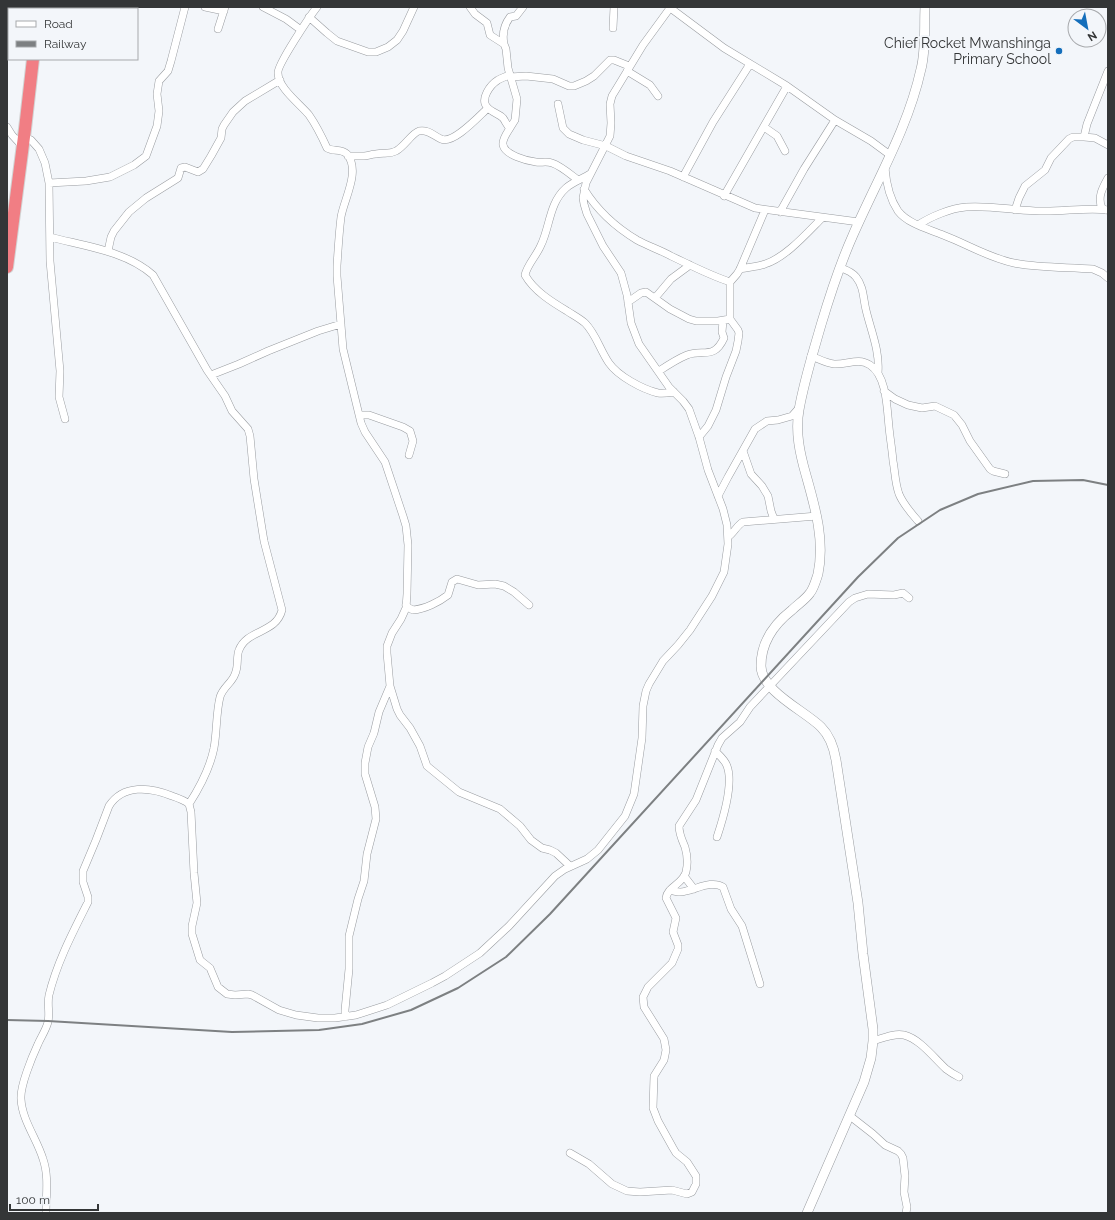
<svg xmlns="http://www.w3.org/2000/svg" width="1115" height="1220" viewBox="0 0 1115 1220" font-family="Raleway,sans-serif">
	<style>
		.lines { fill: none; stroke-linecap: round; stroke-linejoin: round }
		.street-casing { stroke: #999ca0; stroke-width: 8 }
		.secondary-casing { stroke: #999ca0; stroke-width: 10 }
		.highway-casing { stroke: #d2d3d3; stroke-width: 14 }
		.street { stroke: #fff; stroke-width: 7 }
		.secondary { stroke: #fff; stroke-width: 9 }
		.highway { stroke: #f17e84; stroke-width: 12 }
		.rail { stroke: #7d8082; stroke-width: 2 }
		.poi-dot { fill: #146ebb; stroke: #f3f6fa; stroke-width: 1.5 }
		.labels { text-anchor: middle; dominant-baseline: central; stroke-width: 4; stroke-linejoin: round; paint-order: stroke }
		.poi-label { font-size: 14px; fill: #343637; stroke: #f3f6fa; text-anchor: end }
	</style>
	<rect width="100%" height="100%" fill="#f3f6fa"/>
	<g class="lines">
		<g class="street-casing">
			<path id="street" d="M205 7 224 11
				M263 7 286 19 301 30
				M317 7C310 16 277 65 278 73 278 88 300 104 309 115 316 125 322 137 327 148 333 152 341 148 347 154 361 171 344 199 341 217 339 233 338 250 337 266V276L343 349 361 423 365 432 385 462 403 516 406 526 408 545 407 594 406 608 401 619 392 633 387 646V653L390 686 379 712 374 733 368 747 365 763V774L375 807 376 819 367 854 364 881 358 899 349 936V969L345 1010V1017
				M470 7 475 14 487 23 490 35 504 44 506 49 508 68 517 99 515 120 510 128
				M669 7 724 48 787 86 835 120 871 141 890 155
				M309 17 327 33 337 41 368 52H376L388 47 397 40 403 31 414 7
				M613 28 614 7
				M218 29 225 7
				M504 44C502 34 504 25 510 17L516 16 523 7
				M627 71 650 85 658 96
				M509 75C505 77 501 78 498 80 490 85 480 99 487 107 491 112 499 114 503 118 506 122 506 125 510 128 507 133 502 139 503 145 505 155 527 161 536 162 541 163 546 161 552 163 561 166 570 174 578 180
				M510 77 526 76 553 79 569 86H574L586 81 594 76 610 60H614L629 66
				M558 104 563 128 569 134 583 140 606 146 626 156 670 171 755 208 859 222
				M7 127 12 135 23 147
				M764 127 777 136 785 151
				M24 137 31 140 39 149 45 163 49 183 50 261 60 371 59 397 65 419
				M1084 137 1087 124 1108 71
				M348 156C354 156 358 156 364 156 368 156 371 154 376 154 384 152 388 155 396 151 405 146 412 133 419 131 428 129 434 136 441 139 453 145 479 116 488 108
				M885 168C886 181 890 199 898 211 908 224 929 229 943 235 967 244 989 258 1014 263 1040 268 1067 267 1093 269L1102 273 1108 278
				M590 174C582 179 573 182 566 188 549 203 550 227 541 245 537 255 527 265 525 275 534 291 552 302 567 311 573 315 579 318 585 323 596 334 600 350 609 363 618 376 642 389 658 393 663 394 668 393 674 392
				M683 177 713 122 750 64
				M49 183 86 181 110 177 134 165 146 156 157 126 159 111 157 94 159 81 168 71 171 61 185 7
				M584 189C597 210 617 228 637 240 648 246 660 250 671 256 690 265 709 275 730 282
				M724 196 787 86
				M1015 210 1019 198 1025 186 1045 170 1051 158 1069 139 1073 137H1084L1095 138 1108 145
				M1106 210 1102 208C1097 197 1103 187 1108 178
				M780 212 804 169 835 120
				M918 225C930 217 951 208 966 207 991 205 1016 211 1040 211 1063 212 1086 207 1108 210
				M108 251 111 237 114 231 129 212 146 198 178 178 181 168 185 167 198 172 203 169 211 156 221 138 222 129 224 125 233 112 245 101 280 80
				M841 268C847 270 852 272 856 277 864 287 863 298 866 310 871 331 880 351 878 373
				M740 269C748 267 758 267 765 264 785 258 807 233 822 218
				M655 298 671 279 690 265
				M628 302 641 293 646 292 670 309 689 319 696 321H718L730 319
				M811 356C819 359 826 363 834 364 847 365 858 357 870 365 887 376 887 409 889 427 890 438 892 449 893 461 895 471 895 483 899 494 903 504 911 513 918 521
				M659 371C668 365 677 359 687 355 703 349 714 360 724 338L722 332 723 321
				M211 375 239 364 268 351 318 331 341 324
				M884 391 895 399 908 405 922 408 935 406 954 415 962 425 970 441 990 469 993 471 1005 474
				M360 415H369L403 427 410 431 413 441 409 455
				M699 437 708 426 716 410 726 377 736 351 738 341 739 333 738 330 730 319V282L737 274 740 269 765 210
				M743 451 751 474 762 486 768 496 771 511 774 519
				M718 496 728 477 755 429 767 421 778 420 792 416 799 408
				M728 537C734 533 737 525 743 522L817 516
				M406 605 409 608 413 610C425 609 439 602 448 595L452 582 457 579 478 585 495 584 504 586 514 592 529 605
				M390 686 397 709 400 715 410 728 420 746 427 766 459 792 500 809 520 826 531 840 542 848 550 850 556 853 570 866
				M715 751C719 755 725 760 727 766 734 784 723 819 717 837
				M189 804 191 812 194 873 197 903 192 926V934L200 960 210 968 218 987 227 994 235 995 248 994 252 995 279 1010 296 1015 318 1018H335L356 1015 387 1005 432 983 445 976 480 953 509 926 555 876 565 869 587 859 598 850 625 816 634 794 642 738 643 706 646 691 649 684 663 661 678 645 690 630 712 596 724 572 728 544 727 525 723 509 708 470 699 437 689 409 683 401 669 387 639 344 631 323 627 295 621 273 603 246 587 214 584 204 583 198 586 183 610 136 611 123 610 104 612 96 643 45 670 8
				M684 876 694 889
				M670 890C676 892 680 893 686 891 697 889 712 880 723 887L731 909 742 926 760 984
				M873 1041C883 1038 894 1033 904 1035 920 1039 934 1058 946 1069 950 1072 955 1075 959 1077
				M850 1116 873 1134 885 1145 898 1151 901 1154 903 1158 905 1176 904 1192 907 1207 906 1213
				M570 1153 589 1164 612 1184 627 1191 640 1192 672 1190 687 1194 692 1192 696 1184V1176L687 1162 676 1153 673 1148 658 1121 653 1108 654 1076 664 1060 666 1050 664 1039 644 1007 643 997 648 987 672 963 678 949V945L673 932 676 918 666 898C667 887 683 884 686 872 688 864 687 854 685 847 682 840 679 834 679 826L696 800 718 745 722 738 740 722 750 707 849 602 855 598 868 594 894 595 903 593 909 598
				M46 1213C46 1195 49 1176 43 1159 37 1139 22 1120 21 1099 20 1086 32 1057 38 1044 41 1037 46 1030 48 1022 50 1013 47 1004 49 995 57 962 73 932 88 902V897L83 882V871L96 840 109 806C123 784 150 787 172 796 178 798 184 800 189 804 200 787 210 768 214 748 217 731 216 713 220 697 223 687 232 683 235 674 239 666 236 657 239 650 247 629 276 634 282 610L264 541 254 479 250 436 248 429 232 411 225 396 207 370 153 275C126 251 84 246 50 237"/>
		</g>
		<g class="secondary-casing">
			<path id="secondary" d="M807 1213 864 1082 871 1058 873 1041V1029L863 954 858 903 836 760C834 748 830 736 821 727 805 711 761 691 761 666 761 643 774 624 792 610 798 604 805 600 810 593 814 588 816 580 818 574 825 540 815 507 806 475 800 454 795 432 799 410 804 381 813 353 821 325 830 295 840 264 853 235 877 180 908 128 921 69 926 50 924 27 925 7"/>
		</g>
		<g class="highway-casing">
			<path id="highway" d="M38 9V7
				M7 267 25 129 33 59"/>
		</g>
		<use href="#street" class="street"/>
		<use href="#secondary" class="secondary"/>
		<use href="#highway" class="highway"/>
		<path class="rail" d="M7 1020 48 1021 232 1032 319 1030 362 1024 411 1010 458 988 506 957 550 914 858 577 898 538 940 510 978 494 1033 481 1083 480 1108 485"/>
	</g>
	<circle class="poi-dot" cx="1059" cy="51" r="4"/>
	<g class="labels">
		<g class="poi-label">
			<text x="1051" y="43">Chief Rocket Mwanshinga<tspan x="1051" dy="16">Primary School</tspan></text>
		</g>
	</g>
	<rect width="1115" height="1220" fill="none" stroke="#343637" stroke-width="16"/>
	<rect x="8" y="8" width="130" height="52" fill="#f3f6fa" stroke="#a7a9ac"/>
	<rect x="16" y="21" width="20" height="6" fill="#ffffff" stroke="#a7a9ac"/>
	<text x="44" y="28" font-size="12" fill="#343637">Road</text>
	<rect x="16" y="41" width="20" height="6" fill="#7d8082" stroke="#a7a9ac"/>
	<text x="44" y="48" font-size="12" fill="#343637">Railway</text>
	<g transform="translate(1087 28) rotate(148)"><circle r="19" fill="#f3f6fa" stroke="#a7a9ac"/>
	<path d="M0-3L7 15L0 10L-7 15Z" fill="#146ebb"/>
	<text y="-6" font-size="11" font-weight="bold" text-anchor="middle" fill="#343637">N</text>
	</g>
	<path d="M10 1204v6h88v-6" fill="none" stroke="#343637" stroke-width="2"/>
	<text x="16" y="1204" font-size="12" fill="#343637" stroke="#f3f6fa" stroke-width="3" paint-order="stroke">100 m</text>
</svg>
